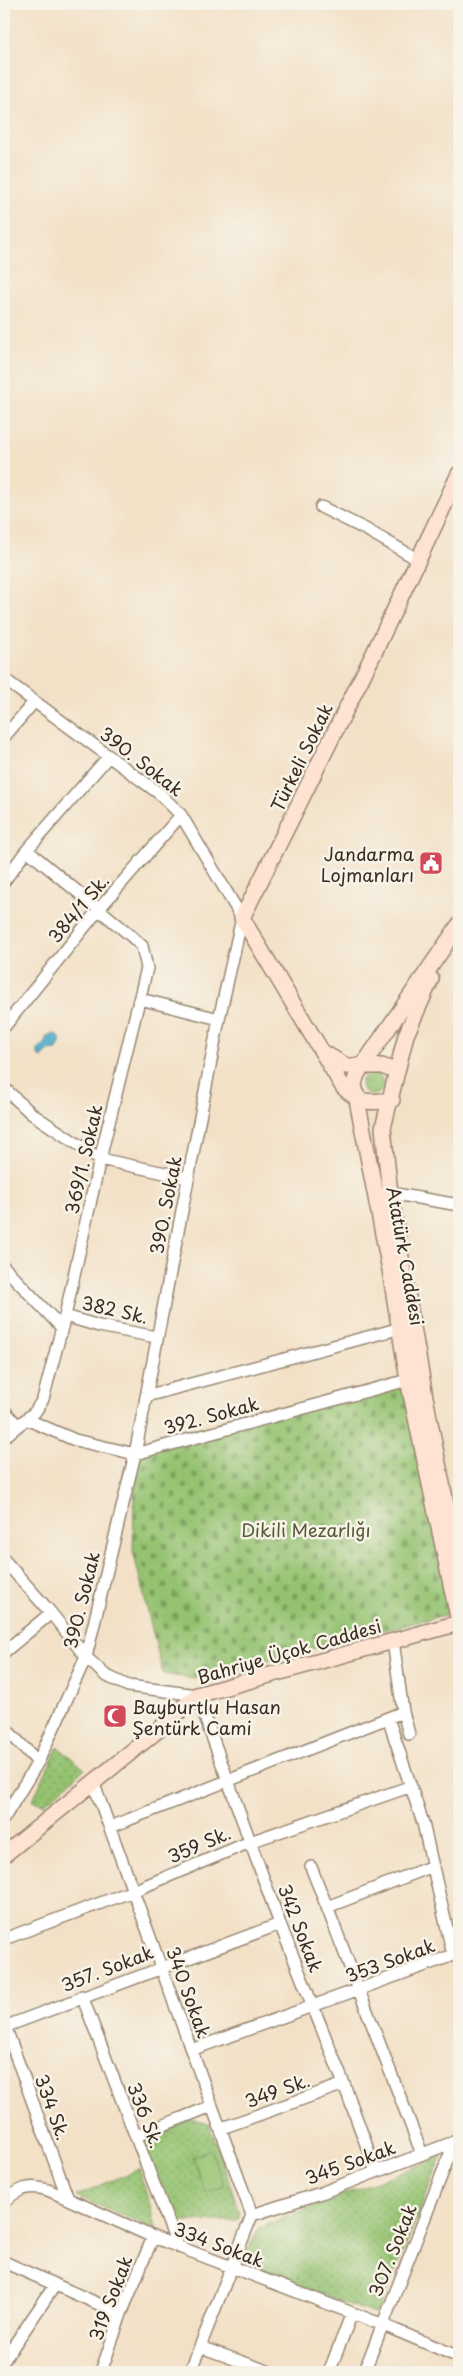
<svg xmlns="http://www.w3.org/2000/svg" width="463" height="2376" viewBox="0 0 463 2376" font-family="'Playpen Sans',sans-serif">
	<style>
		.grass { fill: url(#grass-tufts); stroke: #687647 }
		.cemetery { fill: url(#cemetery-stones); stroke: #687647 }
		.park { fill: url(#park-dots); stroke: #687647 }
		.pitch { fill: #94c270; stroke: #687647 }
		.water { fill: #4babca; stroke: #436a74 }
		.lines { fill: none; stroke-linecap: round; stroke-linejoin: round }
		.street-casing { stroke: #978672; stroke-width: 14 }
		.secondary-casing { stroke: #978672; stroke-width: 18 }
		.street { stroke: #fff; stroke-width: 11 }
		.secondary { stroke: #fee3d2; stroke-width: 15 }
		.labels { text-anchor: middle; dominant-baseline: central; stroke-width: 5; stroke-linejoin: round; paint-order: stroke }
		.street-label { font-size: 18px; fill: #3b2a1e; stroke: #f7f3e8 }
		.poi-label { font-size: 18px; fill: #3b2a1e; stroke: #f7f3e8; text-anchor: end }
		.park-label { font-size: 18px; fill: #565837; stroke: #f7f3e8 }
	</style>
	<defs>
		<pattern id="grass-tufts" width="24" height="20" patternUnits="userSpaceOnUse" patternTransform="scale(1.25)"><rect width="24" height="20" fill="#94c270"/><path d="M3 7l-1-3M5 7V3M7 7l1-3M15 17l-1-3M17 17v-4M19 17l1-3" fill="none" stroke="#7a9e5b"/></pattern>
		<pattern id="cemetery-stones" width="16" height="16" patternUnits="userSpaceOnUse" patternTransform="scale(1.25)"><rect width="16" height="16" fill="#94c270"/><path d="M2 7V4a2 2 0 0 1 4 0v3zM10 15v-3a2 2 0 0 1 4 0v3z" fill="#7a9e5b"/></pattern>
		<pattern id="park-dots" width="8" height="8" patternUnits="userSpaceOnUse" patternTransform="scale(1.25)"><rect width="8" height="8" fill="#94c270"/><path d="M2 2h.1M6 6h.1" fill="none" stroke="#7a9e5b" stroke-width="1.8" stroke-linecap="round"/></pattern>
	</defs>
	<rect width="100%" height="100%" fill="#f7f3e8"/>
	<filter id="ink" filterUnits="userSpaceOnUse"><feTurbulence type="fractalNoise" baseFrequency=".02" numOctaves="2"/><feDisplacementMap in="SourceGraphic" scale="10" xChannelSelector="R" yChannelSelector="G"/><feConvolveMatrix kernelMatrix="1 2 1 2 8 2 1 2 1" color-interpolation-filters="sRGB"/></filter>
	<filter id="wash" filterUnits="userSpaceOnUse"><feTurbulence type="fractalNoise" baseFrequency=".0096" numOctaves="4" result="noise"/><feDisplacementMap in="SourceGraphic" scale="20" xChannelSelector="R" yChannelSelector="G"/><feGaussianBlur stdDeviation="1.12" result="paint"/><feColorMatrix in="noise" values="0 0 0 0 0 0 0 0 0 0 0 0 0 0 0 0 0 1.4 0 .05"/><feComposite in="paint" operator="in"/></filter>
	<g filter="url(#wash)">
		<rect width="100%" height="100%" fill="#f3e1c7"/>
		<path class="grass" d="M361 1084a11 11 0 1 1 22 0a11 11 0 1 1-22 0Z"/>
		<path class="cemetery" d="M402 1381 452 1613 194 1679 163 1674 133 1551 135 1454Z"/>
		<path class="park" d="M58 1747 85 1769 44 1804 32 1801Z
			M191 2119 209 2124 240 2213 238 2221H172L140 2140Z
			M442 2156 377 2315 241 2264 259 2228Z
			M139 2169 157 2230 76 2196Z"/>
		<path class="pitch" d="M211 2150 224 2186 205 2193 193 2157Z"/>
		<path class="water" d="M51 1034 58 1035 61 1041 57 1050 48 1051 42 1058 38 1056V1049L45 1043 46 1038Z"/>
	</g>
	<g filter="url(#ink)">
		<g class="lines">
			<g class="street-casing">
				<path id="street" d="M321 507 367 530 417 559
					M4 679 160 794 181 815 242 918 219 1019 135 1454 86 1657 38 1762 4 1818
					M4 737 34 702
					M4 881 27 850 109 756
					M140 999 219 1019
					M4 1027 99 909 181 815
					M4 1088 32 1114 100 1159 188 1178
					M390 1193 459 1205
					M4 1267 62 1328
					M65 1316 99 1326 156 1337
					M146 1396 401 1328
					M4 1410 17 1425
					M26 1419 75 1440 135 1454 408 1380
					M4 1437 35 1412 43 1399 65 1316 100 1159 147 968 142 946 130 935 27 850
					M4 1560 51 1613 86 1657 105 1675 128 1686 197 1695 280 1924 344 2084 376 2172
					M4 1652 51 1613
					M403 1712 409 1734
					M388 1718 423 1823 453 1955
					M4 1727 38 1762
					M93 1782 252 2215
					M110 1827 403 1712 393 1641
					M311 1867 327 1907
					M4 1939 133 1891 250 1842 409 1787
					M82 1996 178 2247
					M5 2026 68 2199
					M4 2027 280 1924
					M191 2050 459 1953
					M222 2128 344 2084
					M136 2136 212 2106
					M422 2154 327 1907 433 1866
					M4 2202C17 2189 29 2184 48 2190L153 2237 381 2324 459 2357
					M252 2215 321 2193 459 2140
					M4 2262 121 2314
					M201 2347 270 2372
					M4 2360 55 2285
					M101 2372 121 2314 153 2237
					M190 2372 252 2215
					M329 2372 352 2313
					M364 2372 455 2141"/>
			</g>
			<g class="secondary-casing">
				<path id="secondary" d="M459 925 357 1074 354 1084 390 1270 408 1380 459 1622
					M431 979 406 1035 383 1128 390 1193 425 1397 459 1570
					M324 1053 346 1066H382L397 1072
					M392 1100C368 1103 361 1104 343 1087L242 918 373 655 459 474
					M4 1855 163 1726 197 1695 459 1623"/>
			</g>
			<use href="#street" class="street"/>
			<use href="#secondary" class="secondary"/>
		</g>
	</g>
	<defs>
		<g id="civic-square" transform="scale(1.25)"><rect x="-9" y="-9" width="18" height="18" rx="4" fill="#d1495b" stroke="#f7f3e8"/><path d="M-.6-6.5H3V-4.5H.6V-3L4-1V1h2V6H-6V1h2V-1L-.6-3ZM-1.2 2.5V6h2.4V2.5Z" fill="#fff"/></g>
		<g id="mosque-square" transform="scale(1.25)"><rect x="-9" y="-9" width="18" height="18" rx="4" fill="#d1495b" stroke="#f7f3e8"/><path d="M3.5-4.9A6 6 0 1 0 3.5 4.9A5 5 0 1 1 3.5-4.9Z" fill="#fff"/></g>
	</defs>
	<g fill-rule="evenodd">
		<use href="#civic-square" x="431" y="863"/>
		<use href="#mosque-square" x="115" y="1716"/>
	</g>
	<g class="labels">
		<g class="street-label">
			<text transform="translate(301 757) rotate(-64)">Türkeli Sokak</text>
			<text transform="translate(142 761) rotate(38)">390. Sokak</text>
			<text transform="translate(78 908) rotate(-50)">384/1 Sk.</text>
			<text transform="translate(83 1159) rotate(-77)">369/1. Sokak</text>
			<text transform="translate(165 1205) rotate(-79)">390. Sokak</text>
			<text transform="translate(406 1256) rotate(80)">Atatürk Caddesi</text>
			<text transform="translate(115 1309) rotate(13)">382 Sk.</text>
			<text transform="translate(211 1415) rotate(-15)">392. Sokak</text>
			<text transform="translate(81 1600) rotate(-76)">390. Sokak</text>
			<text transform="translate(289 1651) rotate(-16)">Bahriye Üçok Caddesi</text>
			<text transform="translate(199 1844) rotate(-23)">359 Sk.</text>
			<text transform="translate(301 1928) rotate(69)">342 Sokak</text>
			<text transform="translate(390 1960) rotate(-20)">353 Sokak</text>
			<text transform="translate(107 1968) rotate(-21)">357. Sokak</text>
			<text transform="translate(189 1992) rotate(70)">340 Sokak</text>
			<text transform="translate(277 2090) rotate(-20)">349 Sk.</text>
			<text transform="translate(53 2107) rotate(70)">334 Sk.</text>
			<text transform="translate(146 2115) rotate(69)">336 Sk.</text>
			<text transform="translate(350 2162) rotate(-20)">345 Sokak</text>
			<text transform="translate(219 2244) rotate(21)">334 Sokak</text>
			<text transform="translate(392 2250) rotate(-68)">307. Sokak</text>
			<text transform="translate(110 2298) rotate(-69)">319 Sokak</text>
		</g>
		<g class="poi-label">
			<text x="414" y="853">Jandarma<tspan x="414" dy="21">Lojmanları</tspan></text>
			<text x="132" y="1706" text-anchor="start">Bayburtlu Hasan<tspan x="132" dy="21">Şentürk Cami</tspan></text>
		</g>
		<g class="park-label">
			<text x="306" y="1529">Dikili Mezarlığı</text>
		</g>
	</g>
	<rect width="463" height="2376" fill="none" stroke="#f7f3e8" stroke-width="20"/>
</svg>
